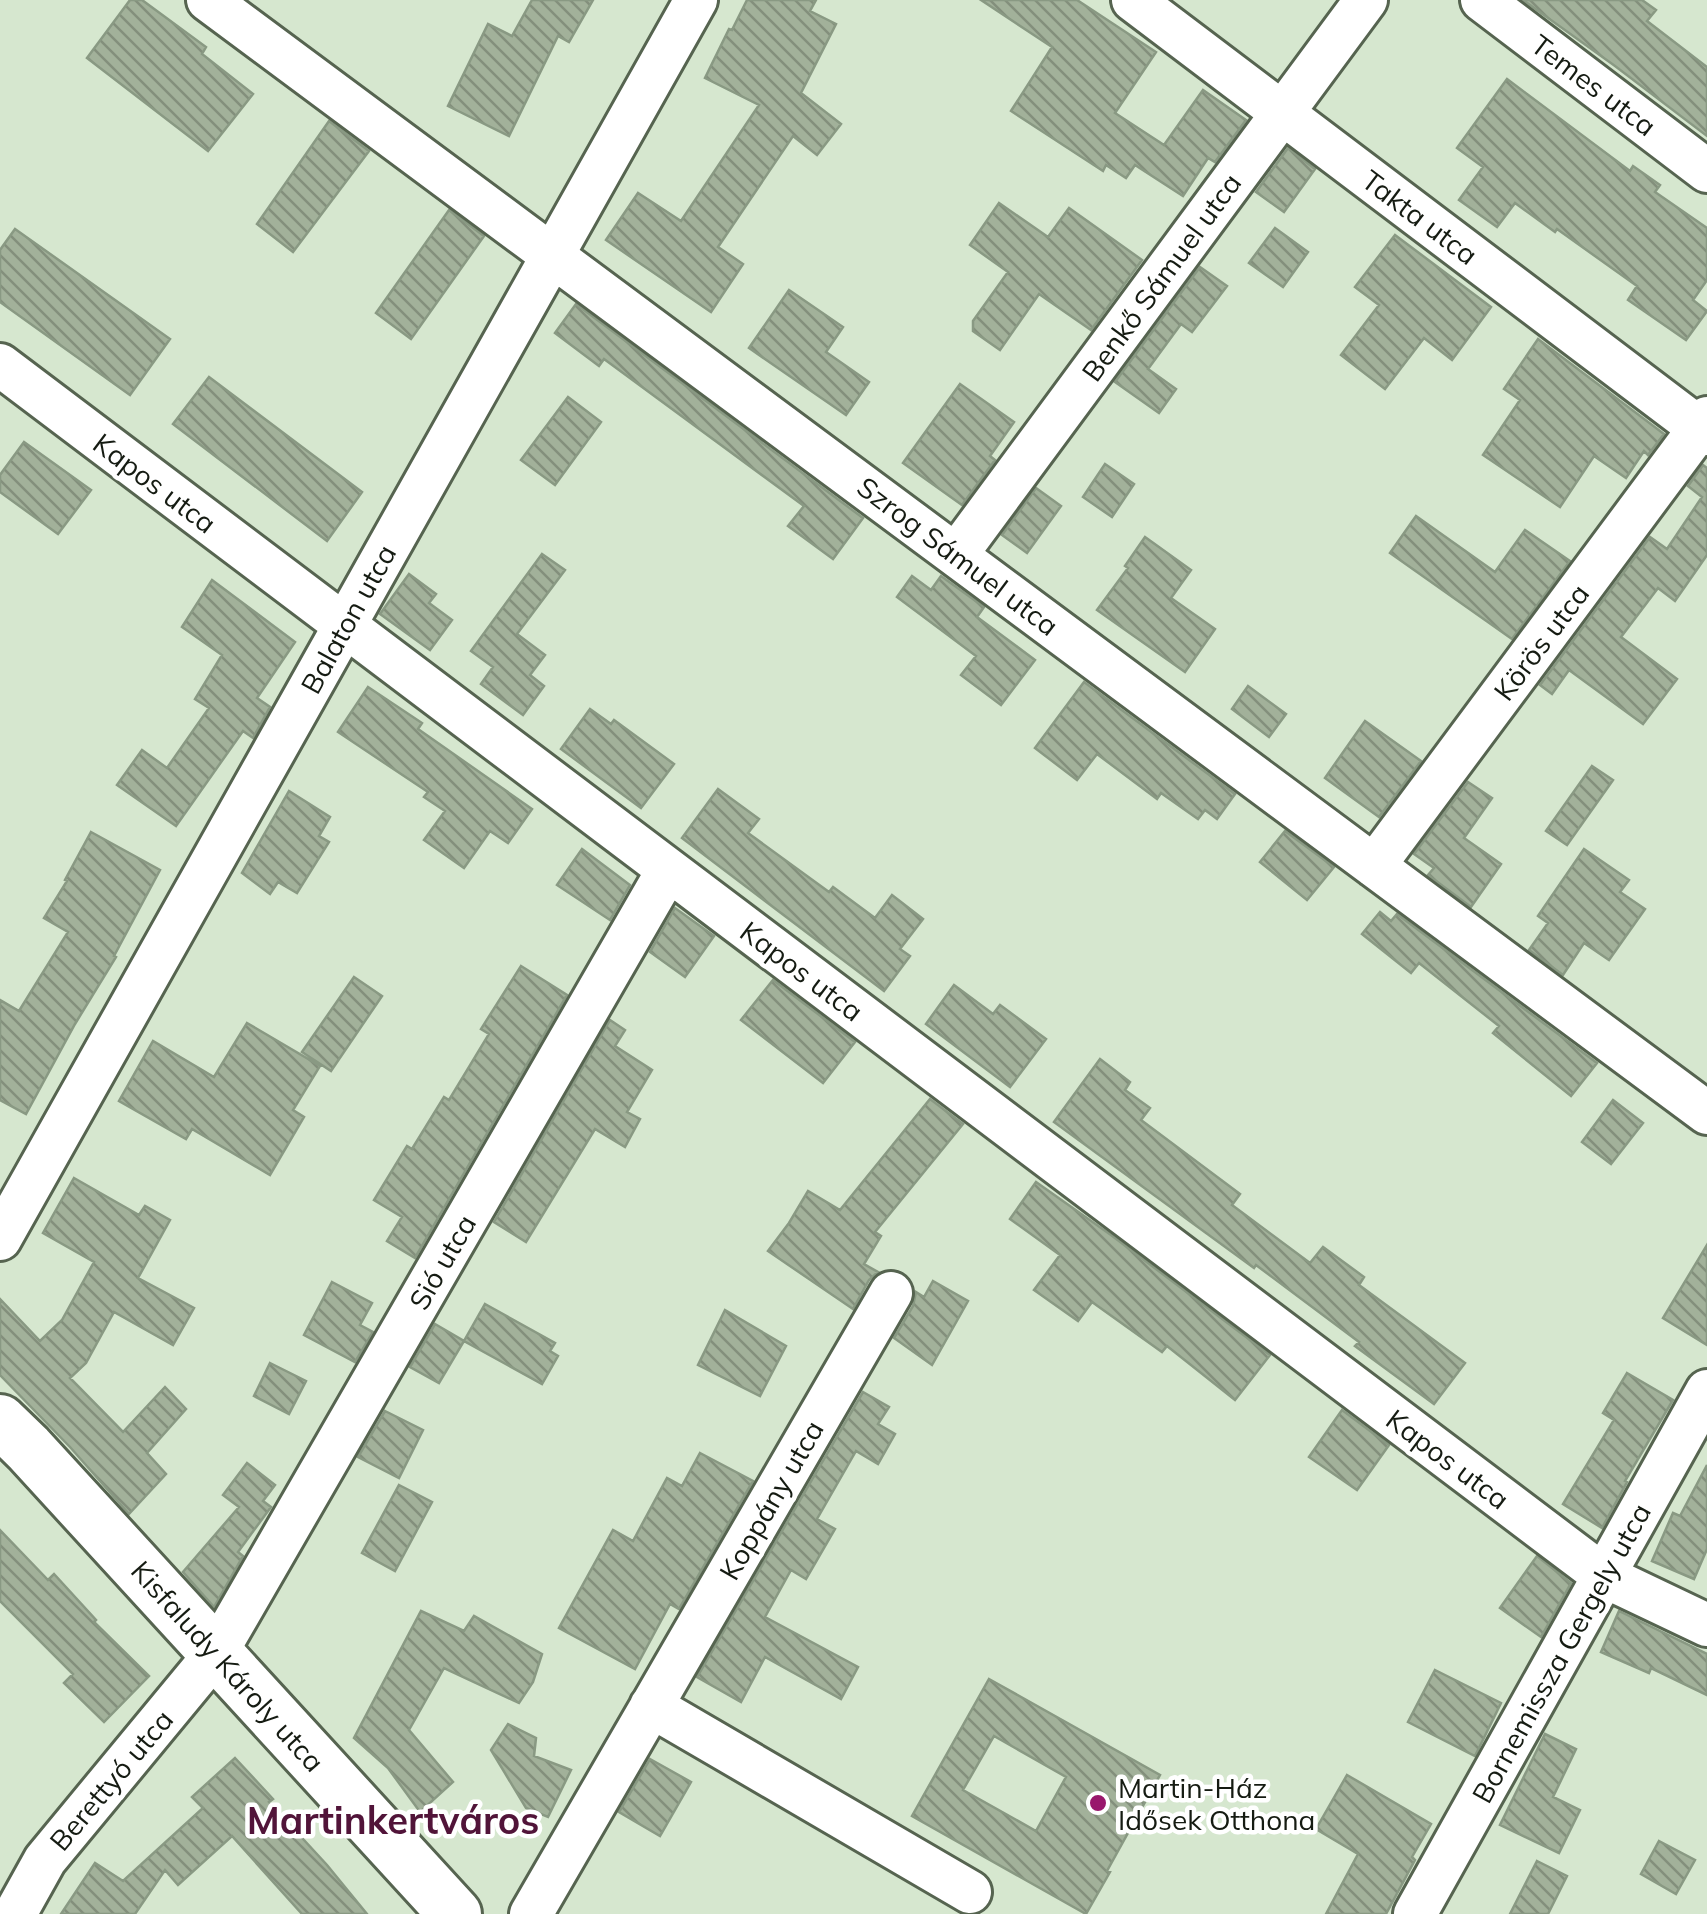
<svg xmlns="http://www.w3.org/2000/svg" width="1707" height="1914" viewBox="0 0 1707 1914" font-family="Mulish,sans-serif">
	<style>
		.building { fill: url(#building-back-hatch); stroke: #899983; stroke-width: 2.5; fill-rule: evenodd }
		.lines { fill: none; stroke-linecap: round; stroke-linejoin: round }
		.minor-casing { stroke: #566450; stroke-width: 48 }
		.major-casing { stroke: #566450; stroke-width: 58 }
		.minor { stroke: #fff; stroke-width: 42 }
		.major { stroke: #fff; stroke-width: 52 }
		.poi-dot { fill: #99176c; stroke: #fff; stroke-width: 4 }
		.labels { text-anchor: middle; dominant-baseline: central; stroke-width: 9; stroke-linejoin: round; paint-order: stroke }
		.street-label { font-size: 28px; fill: #151b12; stroke: #fff }
		.poi-label { font-size: 28px; fill: #151b12; stroke: #fff; text-anchor: start }
		.district-label { font-size: 38px; font-weight: bold; fill: #511439; stroke: #fff }
	</style>
	<defs>
		<pattern id="building-back-hatch" width="6" height="6" patternUnits="userSpaceOnUse" patternTransform="scale(2.5)"><rect width="6" height="6" fill="#a2b19a"/><path d="M-1 5l2 2M0 0l6 6M5-1l2 2" fill="none" stroke="#838f7c"/></pattern>
	</defs>
	<rect width="100%" height="100%" fill="#d6e7cf"/>
	<path class="building" d="M130 0H142L206 47 202 54 253 94 208 151 87 58Z
		M532 0H593L569 42 558 36 509 136 448 106 488 24 512 36Z
		M747 0H816L810 11 836 24 801 93 841 124 817 155 793 136 718 247 743 264 711 312 606 240 638 193 681 221 759 105 705 78 729 29 732 30Z
		M981 0H1077L1156 52 1115 113 1164 145 1203 90 1246 120 1215 162 1208 158 1183 196 1135 165 1126 178 1106 165 1103 171 1011 111 1052 47Z
		M1523 0H1642L1656 10 1647 21 1707 67V136L1615 66Z
		M1507 79 1630 171 1633 166 1660 185 1655 192 1707 228V280L1693 300 1707 311 1686 340 1628 300 1637 286 1557 229 1555 232 1515 203 1497 227 1459 200 1483 167 1457 148Z
		M329 121 369 151 293 252 257 224Z
		M1288 148 1315 169 1284 212 1256 192Z
		M999 203 1048 237 1069 208 1142 260 1091 330 1039 294 1000 350 973 331V321L1008 272 970 245Z
		M449 210 484 236 411 339 376 313Z
		M1275 228 1308 252 1283 287 1249 263Z
		M15 229 170 339 130 395 0 302V250Z
		M1395 235 1491 307 1452 360 1424 338 1385 389 1341 355 1379 305 1355 287Z
		M1200 267 1227 286 1192 332 1181 324 1148 369 1176 389 1159 413 1115 382Z
		M789 290 843 327 826 352 869 382 846 415 749 348Z
		M576 304 863 518 833 559 788 526 804 506 604 359 599 366 555 333Z
		M1538 339 1664 434 1648 455 1644 451 1626 478 1594 456 1560 507 1483 455 1520 400 1504 389Z
		M209 377 362 492 327 541 173 424Z
		M960 384 1014 422 990 456 995 460 962 505 903 463Z
		M568 397 601 422 555 485 521 460Z
		M24 442 91 490 58 534 0 492V475Z
		M1105 464 1134 484 1112 517 1083 497Z
		M1703 465 1707 468V555L1675 601 1658 588 1621 637 1677 679 1643 724 1569 670 1552 694 1540 685 1650 537 1667 549 1702 497 1688 486Z
		M1036 488 1061 506 1027 553 1002 535Z
		M1416 516 1495 572 1525 530 1570 561 1512 639 1390 553Z
		M1145 537 1191 570 1171 598 1215 629 1185 672 1097 610 1128 568 1125 566Z
		M542 554 565 570 517 634 545 655 530 675 544 686 523 715 481 684 493 667 471 651Z
		M409 574 436 594 429 603 452 620 430 650 380 614Z
		M912 576 931 590 941 576 984 607 977 617 1035 660 1001 705 961 675 976 656 897 597Z
		M212 580 295 642 257 698 270 707 253 738 243 731 176 826 117 785 142 750 167 768 209 708 195 699 222 655 182 627Z
		M1084 682 1235 794 1217 819 1205 810 1198 819 1161 793 1157 799 1097 754 1077 780 1035 748Z
		M1248 686 1286 714 1269 737 1232 709Z
		M368 687 422 723 418 729 532 809 508 843 490 831 464 868 424 840 445 811 424 797 428 792 338 732Z
		M590 709 611 724 614 720 674 764 641 808 561 749Z
		M1365 721 1421 761 1379 817 1325 778Z
		M1592 766 1613 780 1567 845 1546 831Z
		M1468 782 1492 798 1464 838 1501 864 1471 907 1428 875 1434 868 1414 854Z
		M718 789 759 819 748 833 829 892 833 887 875 918 892 895 923 919 900 949 910 956 884 991 682 838Z
		M289 791 330 817 319 836 329 842 297 893 278 882 270 894 242 873Z
		M1285 831 1334 867 1307 900 1260 862Z
		M91 832 160 870 114 956 116 957 75 1024 26 1114 0 1100V1000L19 1011 68 932 44 918 67 881 65 880Z
		M582 849 630 885 610 920 557 885Z
		M1584 849 1629 880 1620 892 1645 909 1609 960 1584 943 1563 975 1529 950 1548 923 1538 916Z
		M675 908 714 936 685 977 650 952Z
		M1380 912 1391 921 1397 914 1597 1063 1571 1096 1493 1033 1499 1026 1419 963 1411 973 1362 934Z
		M521 966 567 995 415 1258 387 1241 402 1217 374 1200 407 1146 412 1149 444 1097 449 1100 489 1034 481 1029Z
		M354 977 382 996 331 1071 302 1052Z
		M773 980 855 1042 823 1083 741 1020Z
		M954 985 993 1014 1000 1005 1046 1039 1010 1087 926 1024Z
		M610 1020 625 1030 615 1046 652 1070 627 1112 640 1119 625 1147 595 1129 526 1242 494 1222Z
		M247 1023 320 1066 293 1110 304 1117 270 1175 192 1129 186 1139 119 1101 153 1041 214 1077Z
		M1100 1059 1130 1082 1125 1090 1150 1108 1141 1120 1240 1194 1232 1205 1310 1263 1323 1247 1364 1277 1359 1285 1465 1363 1434 1404 1355 1346 1359 1342 1256 1265 1254 1268 1054 1122Z
		M930 1099 963 1124 875 1232 881 1236 864 1264 878 1272 869 1280 853 1309 768 1251 789 1223 808 1191 840 1210Z
		M1613 1100 1643 1123 1611 1164 1582 1142Z
		M74 1178 139 1215 145 1206 170 1220 138 1278 194 1308 173 1345 114 1312 86 1363 70 1378 123 1432 165 1387 186 1409 147 1453 166 1474 129 1514 70 1447 0 1375V1299L40 1341 62 1320 94 1262 43 1233Z
		M1036 1182 1111 1235 1270 1355 1235 1400 1167 1346 1162 1352 1092 1302 1078 1321 1034 1290 1060 1255 1010 1219Z
		M1707 1245V1345L1663 1318Z
		M933 1281 968 1301 932 1365 894 1338 913 1306 916 1292 924 1297Z
		M332 1282 372 1303 360 1325 373 1332 355 1362 304 1335Z
		M485 1304 555 1343 550 1351 558 1356 542 1384 464 1341Z
		M725 1310 786 1346 760 1396 698 1365Z
		M435 1324 464 1341 439 1383 410 1367Z
		M270 1363 306 1381 289 1414 254 1396Z
		M1627 1373 1673 1400 1625 1481 1627 1482 1602 1528 1563 1504 1614 1420 1603 1413Z
		M863 1392 889 1407 878 1424 895 1434 878 1464 856 1451 817 1519 835 1529 806 1579 791 1570 765 1617 858 1667 841 1699 765 1657 741 1702 697 1677Z
		M1342 1410 1389 1445 1357 1490 1309 1457Z
		M385 1411 423 1430 399 1478 358 1457Z
		M700 1453 753 1481 679 1609 670 1604 635 1669 559 1628 613 1530 633 1541 667 1478 682 1486Z
		M247 1463 275 1485 263 1501 271 1507 238 1552 243 1556 214 1607 183 1572 239 1507 223 1495Z
		M1707 1465V1549L1694 1579 1652 1561 1673 1513 1680 1516Z
		M399 1485 432 1502 395 1571 362 1553Z
		M0 1530 48 1580 54 1574 96 1620 94 1622 149 1676 104 1722 64 1683 73 1674 0 1601Z
		M1537 1556 1571 1583 1541 1637 1500 1608Z
		M421 1611 464 1631 474 1616 542 1654 533 1682 519 1703 444 1668 409 1730 453 1782 420 1812 388 1768 354 1738Z
		M1619 1611 1707 1654V1695L1651 1668 1649 1673 1601 1652Z
		M1435 1670 1501 1703 1475 1756 1408 1722Z
		M989 1679 1160 1775 1107 1871 1110 1872 1086 1914 912 1816ZM994 1736 1066 1777 1036 1831 963 1790Z
		M508 1724 536 1738 534 1756 571 1770 548 1817 526 1808 491 1750Z
		M1545 1734 1576 1749 1553 1797 1580 1810 1559 1853 1500 1825Z
		M235 1758 273 1799 269 1802 327 1865 367 1914H302L232 1836 178 1885 165 1870 135 1914H61L95 1863 123 1881 203 1808 192 1797Z
		M650 1759 691 1782 660 1836 619 1812Z
		M1347 1775 1431 1824 1412 1857 1415 1860 1386 1914H1326L1358 1854 1316 1829Z
		M1659 1841 1695 1860 1676 1894 1641 1874Z
		M1537 1861 1567 1876 1548 1914H1510Z"/>
	<g class="lines">
		<g class="minor-casing">
			<path id="minor" d="M208 0 1707 1113
				M1133 0 1707 434
				M1482 0 1707 171
				M0 365 1604 1576 1707 1625
				M956 555 1366 0
				M1374 866 1707 418
				M0 1239 696 0
				M651 1706 970 1892
				M15 1914 45 1860 216 1653 668 870
				M531 1914 891 1293
				M1415 1914 1707 1391"/>
		</g>
		<g class="major-casing">
			<path id="major" d="M0 1421 28 1448 455 1914"/>
		</g>
		<use href="#minor" class="minor"/>
		<use href="#major" class="major"/>
	</g>
	<circle class="poi-dot" cx="1098" cy="1803" r="10"/>
	<g class="labels">
		<g class="street-label">
			<text transform="translate(1594 85) rotate(37)">Temes utca</text>
			<text transform="translate(1420 217) rotate(37)">Takta utca</text>
			<text transform="translate(1161 277) rotate(-54)">Benkő Sámuel utca</text>
			<text transform="translate(155 483) rotate(37)">Kapos utca</text>
			<text transform="translate(958 556) rotate(37)">Szrog Sámuel utca</text>
			<text transform="translate(348 619) rotate(-61)">Balaton utca</text>
			<text transform="translate(1541 642) rotate(-53)">Körös utca</text>
			<text transform="translate(802 971) rotate(37)">Kapos utca</text>
			<text transform="translate(442 1262) rotate(-60)">Sió utca</text>
			<text transform="translate(1448 1459) rotate(37)">Kapos utca</text>
			<text transform="translate(771 1500) rotate(-60)">Koppány utca</text>
			<text transform="translate(1561 1653) rotate(-61)">Bornemissza Gergely utca</text>
			<text transform="translate(228 1666) rotate(48)">Kisfaludy Károly utca</text>
			<text transform="translate(111 1780) rotate(-50)">Berettyó utca</text>
		</g>
		<g class="poi-label">
			<text x="1118" y="1787">Martin-Ház<tspan x="1118" dy="32">Idősek Otthona</tspan></text>
		</g>
		<g class="district-label">
			<text x="393" y="1820">Martinkertváros</text>
		</g>
	</g>
</svg>
